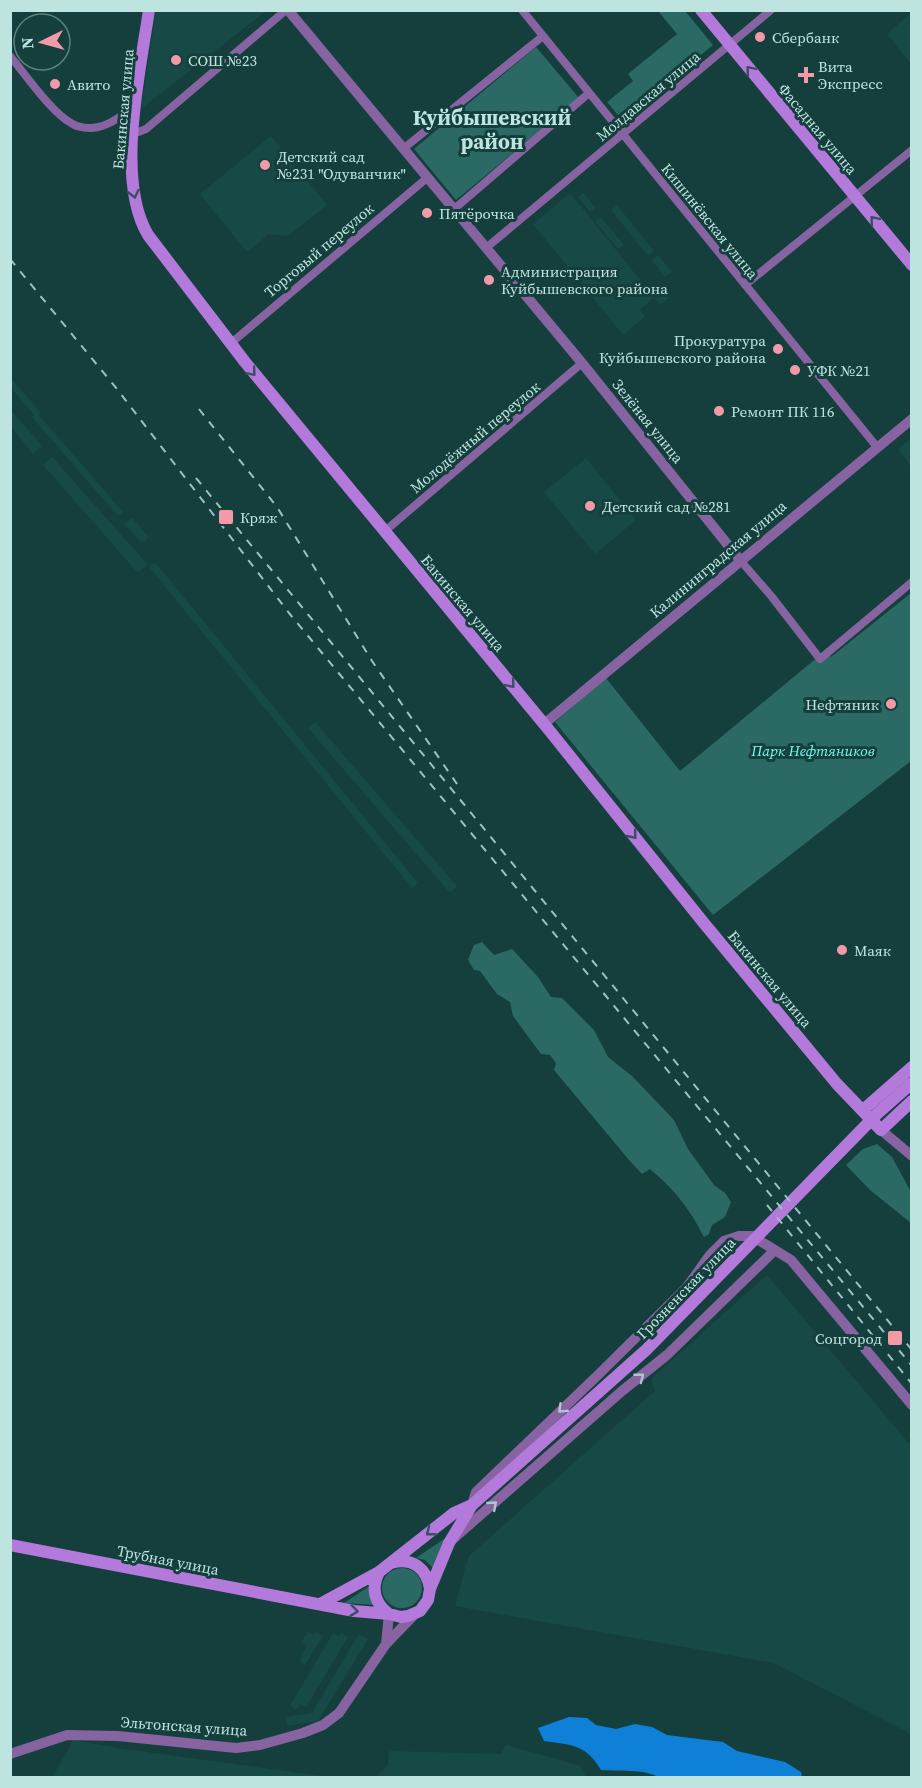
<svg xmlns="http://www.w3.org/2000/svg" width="922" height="1788" viewBox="0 0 922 1788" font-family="'Source Serif 4',serif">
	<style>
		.built { fill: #174a47 }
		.green { fill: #2b6965 }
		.water { fill: #0e80d8 }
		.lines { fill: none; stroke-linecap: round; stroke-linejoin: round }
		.minor { stroke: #8764a1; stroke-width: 8 }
		.tertiary { stroke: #8764a1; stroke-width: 10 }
		.secondary { stroke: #b37adc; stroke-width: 12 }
		.rail { stroke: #9bc2bf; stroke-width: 2; stroke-dasharray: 8 8; stroke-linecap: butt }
		.oneway { stroke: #3c4e65 }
		.oneway2 { stroke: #b0c4d0 }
		.poi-dot { fill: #f39aa8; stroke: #153f3d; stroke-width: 2 }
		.labels { text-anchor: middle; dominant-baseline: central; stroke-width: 6; stroke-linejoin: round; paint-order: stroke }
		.poi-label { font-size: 15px; fill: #bee4e0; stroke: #153f3d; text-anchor: start }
		.street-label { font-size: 15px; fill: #bee4e0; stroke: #153f3d }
		.park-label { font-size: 15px; font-style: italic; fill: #78f9f0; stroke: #153f3d }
		.district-label { font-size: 21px; font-weight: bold; fill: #bee4e0; stroke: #153f3d }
	</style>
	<rect width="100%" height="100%" fill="#153f3d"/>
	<path class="built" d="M156 11V10L266 11 141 109Z
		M911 13V64L887 34Z
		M271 136 327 205 288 236 269 234 247 252 200 194Z
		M570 193 654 297 640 310 645 317 623 335 533 224Z
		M583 193 596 208 590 212 578 197Z
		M617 205 654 251 648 256 611 210Z
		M601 217 624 245 618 249 595 221Z
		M658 255 672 272 665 277 652 260Z
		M659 286 669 298 660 305 656 300 658 298 653 291Z
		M11 378 40 412 38 414 123 512 118 516 32 417 34 415 11 388Z
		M10 409 42 446 33 454 11 427Z
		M911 438V466L898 449Z
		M52 457 147 564 138 573 43 465Z
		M586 458 636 520 595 554 544 492Z
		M132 518 149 537 142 543 124 524Z
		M155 562 418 883 412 888 149 567Z
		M315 722 457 886 450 893 308 728Z
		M767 1275 911 1446V1734L774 1663 455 1606 468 1557 655 1391 651 1379Z
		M308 1632 313 1635 316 1632 323 1636 305 1665 300 1662 302 1654 307 1646 301 1642Z
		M333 1633 339 1636 341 1633 348 1637 306 1707 300 1704 296 1710 290 1706Z
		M359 1634 368 1639 318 1721 287 1726 286 1717 312 1713Z
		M73 1740 124 1749 329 1777 52 1778Z
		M506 1745 581 1766 586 1777H375L388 1765 389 1751 501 1754Z"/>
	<path class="green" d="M658 11H685L713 45 622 120 607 102 633 81 628 74 677 34Z
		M536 47 579 98 456 200 414 149Z
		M911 593V761L713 915 555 722 606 678 680 771 825 651 831 657Z
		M482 942 494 955 512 949 538 977 551 997 562 998 594 1030 608 1057 632 1076 674 1120 688 1149 714 1185 725 1193 731 1202 725 1217 712 1225 709 1234 704 1237C689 1208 675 1190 650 1169L642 1174 629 1160 554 1070 556 1063 550 1055 541 1054 513 1016 510 1002 497 994 480 971 474 970 468 960 474 945Z
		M877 1144 892 1157 911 1192V1223L870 1190 846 1165 863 1149Z
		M447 1537 433 1568 425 1560 416 1558Z
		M382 1588a20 20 0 1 1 40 0a20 20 0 1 1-40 0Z
		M371 1585 376 1605 344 1603Z"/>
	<path class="water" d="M569 1717 587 1718 596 1725 616 1729 635 1724 652 1727 667 1735 723 1742 737 1751 785 1762 801 1772 802 1777 660 1778C643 1768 620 1772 601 1770 586 1744 571 1745 544 1741L538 1728Z"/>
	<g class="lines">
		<path class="minor" d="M522 10 877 447
			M10 56C25 74 52 113 71 123 78 128 90 129 98 127 112 124 124 114 135 106
			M133 134 146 129 286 10
			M403 149 543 36
			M453 210 589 93
			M486 248 771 10
			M745 285 912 150
			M230 344 427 178
			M385 531 582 363
			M740 560 772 597 820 659 912 582"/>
		<path class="tertiary" d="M288 10 582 363 740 560
			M544 724 912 419
			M881 1130 912 1156
			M472 1505 476 1492 598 1375 687 1287 710 1255 724 1241 739 1236H752L791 1260 912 1405
			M453 1539 622 1391 667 1355 774 1251
			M386 1644 389 1614
			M10 1754 67 1735 118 1736 236 1748 260 1745 303 1733 323 1725 339 1713 386 1644 415 1614"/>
		<path class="secondary" d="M149 10C140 72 115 180 148 235L245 362 549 730 703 922 837 1084 881 1130 912 1101
			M701 10 912 265
			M863 1110 912 1067
			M10 1545 354 1611 389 1614 401 1617 408 1616 420 1611 428 1600 430 1589 449 1543 472 1505 646 1350 878 1113 912 1083
			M391 1563C412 1557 427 1568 430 1589
			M379 1572C371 1588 374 1603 389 1614
			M320 1604 379 1572 454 1513 472 1505"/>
		<path class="rail" d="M10 259 117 389 289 613 912 1366
			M199 409 277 507 372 661 457 784
			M196 478 912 1350
			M767 1205 912 1384"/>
	</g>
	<defs><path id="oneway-chevron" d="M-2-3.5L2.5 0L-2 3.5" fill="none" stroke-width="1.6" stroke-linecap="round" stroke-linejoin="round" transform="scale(1.5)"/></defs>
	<g class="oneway">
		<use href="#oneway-chevron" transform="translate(750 70) rotate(-130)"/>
		<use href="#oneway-chevron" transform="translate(134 194) rotate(77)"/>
		<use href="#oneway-chevron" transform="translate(874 220) rotate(-130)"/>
		<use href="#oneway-chevron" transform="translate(252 372) rotate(50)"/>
		<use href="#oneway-chevron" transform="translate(511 684) rotate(50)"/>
		<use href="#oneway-chevron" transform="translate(633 835) rotate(51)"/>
		<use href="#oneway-chevron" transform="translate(430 1532) rotate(142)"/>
		<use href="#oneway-chevron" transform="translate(354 1611) rotate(7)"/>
	</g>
	<g class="oneway2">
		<use href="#oneway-chevron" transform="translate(640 1377) rotate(-38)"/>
		<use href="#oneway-chevron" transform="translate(562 1409) rotate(136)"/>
		<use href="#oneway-chevron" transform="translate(493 1505) rotate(-41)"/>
	</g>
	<g class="poi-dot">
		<circle cx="760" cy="37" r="6"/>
		<circle cx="176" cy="60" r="6"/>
		<path d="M803 66h6v6h6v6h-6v6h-6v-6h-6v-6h6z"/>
		<circle cx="55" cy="84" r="6"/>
		<circle cx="265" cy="165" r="6"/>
		<circle cx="427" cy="213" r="6"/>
		<circle cx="489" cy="280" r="6"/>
		<circle cx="778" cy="349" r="6"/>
		<circle cx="795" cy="370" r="6"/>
		<circle cx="719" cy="411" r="6"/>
		<circle cx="590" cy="506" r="6"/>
		<rect x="218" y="509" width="16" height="16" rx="3"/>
		<circle cx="891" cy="704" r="6"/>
		<circle cx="842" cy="950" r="6"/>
		<rect x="887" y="1330" width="16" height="16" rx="3"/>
	</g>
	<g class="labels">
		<g class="poi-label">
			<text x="772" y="37">Сбербанк</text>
			<text x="188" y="60">СОШ №23</text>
			<text x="818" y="66">Вита<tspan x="818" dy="17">Экспресс</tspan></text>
			<text x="67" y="84">Авито</text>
			<text x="277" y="156">Детский сад<tspan x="277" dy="17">№231 "Одуванчик"</tspan></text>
			<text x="439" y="213">Пятёрочка</text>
			<text x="501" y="271">Администрация<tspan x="501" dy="17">Куйбышевского района</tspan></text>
			<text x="766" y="340" text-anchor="end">Прокуратура<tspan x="766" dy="17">Куйбышевского района</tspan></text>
			<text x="807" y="370">УФК №21</text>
			<text x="731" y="411">Ремонт ПК 116</text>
			<text x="602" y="506">Детский сад №281</text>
			<text x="240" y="517">Кряж</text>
			<text x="879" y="704" text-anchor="end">Нефтяник</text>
			<text x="854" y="950">Маяк</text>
			<text x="882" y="1338" text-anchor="end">Соцгород</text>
		</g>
		<g class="street-label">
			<text transform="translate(648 96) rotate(-40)">Молдавская улица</text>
			<text transform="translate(123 109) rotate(-85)">Бакинская улица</text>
			<text transform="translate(818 129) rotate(50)">Фасадная улица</text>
			<text transform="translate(710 221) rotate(51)">Кишинёвская улица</text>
			<text transform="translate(319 250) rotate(-40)">Торговый переулок</text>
			<text transform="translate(648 421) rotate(51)">Зелёная улица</text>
			<text transform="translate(475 437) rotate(-40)">Молодёжный переулок</text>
			<text transform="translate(718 559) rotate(-40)">Калининградская улица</text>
			<text transform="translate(463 603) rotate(50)">Бакинская улица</text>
			<text transform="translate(770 979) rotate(50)">Бакинская улица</text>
			<text transform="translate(686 1288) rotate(-46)">Грозненская улица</text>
			<text transform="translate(168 1560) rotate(11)">Трубная улица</text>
			<text transform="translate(184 1726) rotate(4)">Эльтонская улица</text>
		</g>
		<g class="park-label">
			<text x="813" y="750">Парк Нефтяников</text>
		</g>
		<g class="district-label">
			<text x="492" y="117">Куйбышевский<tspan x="492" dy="24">район</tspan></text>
		</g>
	</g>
	<rect width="922" height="1788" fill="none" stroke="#bee4e0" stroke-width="24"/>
	<g transform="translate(42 42) rotate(265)"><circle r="28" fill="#153f3d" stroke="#59817e" stroke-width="1.5"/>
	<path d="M0-4.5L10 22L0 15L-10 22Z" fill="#f39aa8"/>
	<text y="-9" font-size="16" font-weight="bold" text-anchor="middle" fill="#bee4e0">N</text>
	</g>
</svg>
